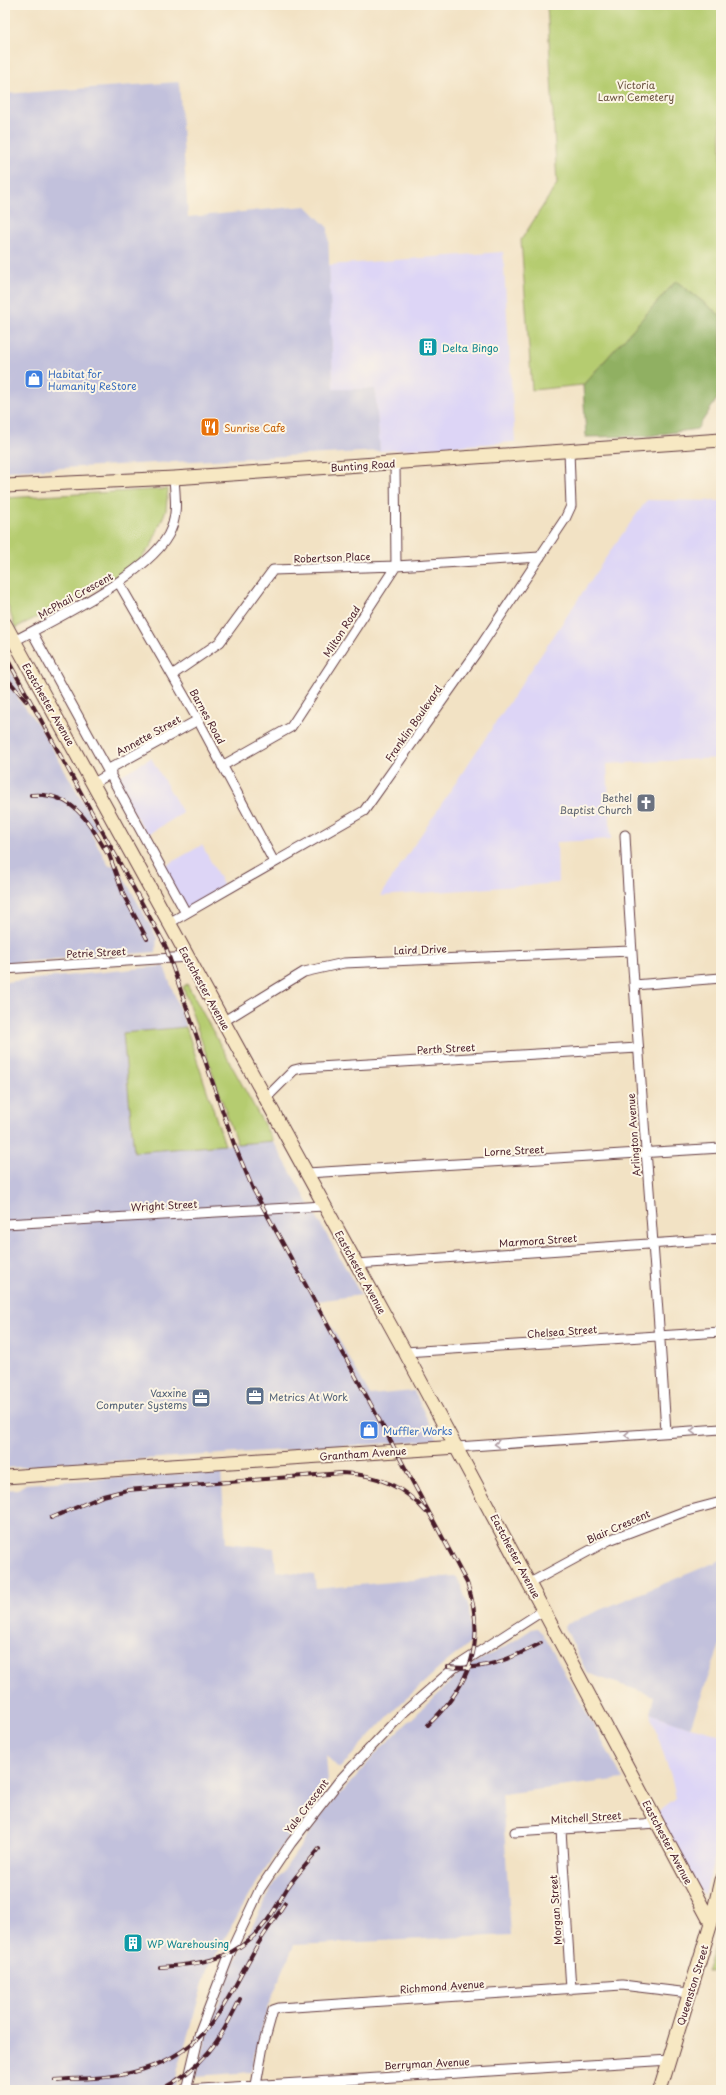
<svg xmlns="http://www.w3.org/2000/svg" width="726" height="2095" viewBox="0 0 726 2095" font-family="'Playpen Sans',sans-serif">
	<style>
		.built { fill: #ddd5f6 }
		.industrial { fill: #c2c1dc }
		.green { fill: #b5cc70; stroke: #80764e }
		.forest { fill: #90b062; stroke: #6d6846 }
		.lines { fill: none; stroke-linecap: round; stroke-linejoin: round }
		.street-casing { stroke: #633c42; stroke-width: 11 }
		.secondary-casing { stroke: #633c42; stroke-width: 15 }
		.street { stroke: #fff; stroke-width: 9 }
		.secondary { stroke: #f7e8c3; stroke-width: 13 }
		.rail-casing { stroke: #4a1f2b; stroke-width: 4 }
		.rail { stroke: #fcf5e5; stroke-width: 2.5; stroke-dasharray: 8; stroke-linecap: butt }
		.oneway { stroke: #ae9aa0 }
		.labels { text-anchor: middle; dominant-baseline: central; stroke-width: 4; stroke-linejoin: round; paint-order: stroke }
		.park-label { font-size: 10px; fill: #6a5340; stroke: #fcf5e5 }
		.culture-label { font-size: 10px; fill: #0d838f; stroke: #fcf5e5; text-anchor: start }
		.shop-label { font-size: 10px; fill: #366cbe; stroke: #fcf5e5; text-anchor: start }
		.food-label { font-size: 10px; fill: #c56008; stroke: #fcf5e5; text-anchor: start }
		.street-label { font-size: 10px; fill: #4a1f2b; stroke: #fcf5e5 }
		.worship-label { font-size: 10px; fill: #5b616d; stroke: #fcf5e5; text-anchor: end }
		.service-label { font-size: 10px; fill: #4e5e75; stroke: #fcf5e5; text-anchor: end }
	</style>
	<rect width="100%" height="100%" fill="#fcf5e5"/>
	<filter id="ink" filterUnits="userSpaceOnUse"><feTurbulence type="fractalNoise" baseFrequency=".025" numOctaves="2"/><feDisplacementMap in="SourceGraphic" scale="8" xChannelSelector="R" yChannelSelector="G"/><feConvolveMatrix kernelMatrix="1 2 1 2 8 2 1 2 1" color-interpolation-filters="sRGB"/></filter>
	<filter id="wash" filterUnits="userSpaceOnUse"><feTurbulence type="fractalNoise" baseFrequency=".012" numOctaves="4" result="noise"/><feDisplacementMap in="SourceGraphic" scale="16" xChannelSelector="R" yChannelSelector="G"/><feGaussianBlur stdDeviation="0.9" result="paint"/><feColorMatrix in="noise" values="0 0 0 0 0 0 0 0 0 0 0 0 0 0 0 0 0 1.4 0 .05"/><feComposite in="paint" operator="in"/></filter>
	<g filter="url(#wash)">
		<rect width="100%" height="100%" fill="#f2e2c4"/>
		<path class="built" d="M503 252 515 442 380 451 375 389 333 390 329 265Z
			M647 500 721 501V758L607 764 611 839 557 842 558 883 380 896 613 547Z
			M151 758 183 813 147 835 114 779Z
			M202 845 225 888 186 909 163 867Z
			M650 1713 690 1727 721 1735V1834L705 1895 695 1886 656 1813 676 1798 671 1776Z"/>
		<path class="industrial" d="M179 82 188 217 306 206 328 228 333 389H375L380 451 5 471V94Z
			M5 662 19 686 18 698 42 730 98 829 91 834 109 866 117 865 157 938 156 952 5 963Z
			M164 966 186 1027 123 1033 134 1152 273 1141 361 1295 317 1301 370 1395 414 1391 437 1440 5 1468V982Z
			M221 1471 226 1543 274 1548 276 1571 314 1575 316 1589 455 1576 460 1583 469 1608 471 1642 443 1665 397 1707 339 1769 326 1755 328 1780 258 1879 207 1970 177 2072 175 2090H5V1490L18 1489 26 1484Z
			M721 1560V1642L690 1727 650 1713 654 1696 587 1673 564 1625Z
			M537 1628 543 1634 623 1779 502 1794 511 1935 294 1945 268 2006 254 2056 251 2072 196 2076 211 2022 236 1959 271 1889 323 1814 380 1749 466 1667 505 1647 532 1629Z"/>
		<path class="green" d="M547 5H721V316L676 281 583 385 532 390 521 240 557 184Z
			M168 489 166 510 151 546 131 571 15 628 5 596V498Z
			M187 984 273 1141 237 1144 183 987Z
			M186 1027 225 1145 134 1152 123 1033Z
			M716 1941 721 1943V1971L706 1972Z"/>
		<path class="forest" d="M676 281 721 316V393L697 429 648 436 586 437 583 385Z"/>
	</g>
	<g filter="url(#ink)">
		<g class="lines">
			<g class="street-casing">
				<path id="street" d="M119 583 198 720 274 862
					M32 632 186 913
					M14 641C53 620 156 571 171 529 178 513 175 495 174 478
					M172 675 220 642 273 570 396 566 540 557
					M222 766 291 727 396 566 395 463
					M109 769 198 720
					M94 783 111 773
					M625 835C635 1034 654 1233 666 1432
					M169 923 364 811 476 653 565 519 571 506 569 451
					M5 969 188 957
					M634 985 721 978
					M224 1021 304 972 344 963 631 951
					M266 1098 294 1070 302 1068 638 1048
					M307 1173 721 1148
					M5 1224 324 1206
					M356 1264 721 1239
					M405 1352 721 1332
					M457 1447 721 1429
					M530 1583 609 1540 683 1512 721 1502
					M561 1830 571 1989
					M515 1832 658 1823
					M256 2085 263 2046 273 2010 279 2008 622 1985 689 1993
					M185 2090 670 2060
					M186 2090 200 2031 230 1953 260 1889 291 1843 340 1780 403 1713 454 1668 544 1610"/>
			</g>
			<g class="secondary-casing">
				<path id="secondary" d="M5 486 174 478 721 440
					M5 624 405 1352 711 1923
					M5 1477 457 1447
					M660 2090 711 1923 721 1880"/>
			</g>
			<use href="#street" class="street"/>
			<use href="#secondary" class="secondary"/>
			<g class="rail-casing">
				<path id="rail" d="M5 655 165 945 234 1144 253 1189 354 1373 467 1583C487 1641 471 1684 428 1725
					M5 676 26 701
					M31 795C72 791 89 822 107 853
					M106 846 124 896 147 939
					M51 1518 103 1496 127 1490 342 1473C376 1474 404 1486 426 1512
					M448 1667C483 1671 511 1659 541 1643
					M160 1967C205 1964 238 1959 267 1921 275 1910 281 1898 288 1887 297 1874 309 1862 319 1849
					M55 2080C81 2078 109 2079 134 2072 210 2052 223 2005 258 1944 267 1930 276 1917 285 1903
					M160 2090C203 2068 220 2041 240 1999"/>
			</g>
			<use href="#rail" class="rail"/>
		</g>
		<defs><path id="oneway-chevron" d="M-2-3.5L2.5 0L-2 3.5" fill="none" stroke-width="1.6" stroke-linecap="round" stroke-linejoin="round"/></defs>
		<g class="oneway">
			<use href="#oneway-chevron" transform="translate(693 1431) rotate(177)"/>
			<use href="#oneway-chevron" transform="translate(627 1435) rotate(176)"/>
			<use href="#oneway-chevron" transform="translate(497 1444) rotate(176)"/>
		</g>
	</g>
	<defs>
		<g id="building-square" transform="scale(1)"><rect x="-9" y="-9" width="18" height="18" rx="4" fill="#0f9aa8" stroke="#fcf5e5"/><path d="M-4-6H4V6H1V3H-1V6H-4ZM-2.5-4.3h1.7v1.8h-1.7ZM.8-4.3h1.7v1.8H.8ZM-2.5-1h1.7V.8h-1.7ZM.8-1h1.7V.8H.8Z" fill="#fff"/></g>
		<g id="shop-square" transform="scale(1)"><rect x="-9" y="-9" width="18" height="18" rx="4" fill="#3f7fe0" stroke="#fcf5e5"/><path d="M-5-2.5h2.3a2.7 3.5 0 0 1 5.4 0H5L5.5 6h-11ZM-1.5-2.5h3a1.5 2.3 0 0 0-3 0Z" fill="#fff"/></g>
		<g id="restaurant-square" transform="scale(1)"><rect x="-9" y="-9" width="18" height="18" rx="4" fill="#e8710a" stroke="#fcf5e5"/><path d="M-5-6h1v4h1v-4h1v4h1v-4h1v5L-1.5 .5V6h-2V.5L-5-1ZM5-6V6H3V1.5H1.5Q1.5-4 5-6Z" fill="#fff"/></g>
		<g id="church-square" transform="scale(1)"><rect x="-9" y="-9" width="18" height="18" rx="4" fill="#6b7280" stroke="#fcf5e5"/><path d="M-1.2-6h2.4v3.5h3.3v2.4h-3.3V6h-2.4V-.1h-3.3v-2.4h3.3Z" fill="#fff"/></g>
		<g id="office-square" transform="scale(1)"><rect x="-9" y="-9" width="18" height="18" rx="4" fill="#5c6f8a" stroke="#fcf5e5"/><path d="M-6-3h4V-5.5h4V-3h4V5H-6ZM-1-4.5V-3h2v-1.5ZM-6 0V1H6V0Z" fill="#fff"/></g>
	</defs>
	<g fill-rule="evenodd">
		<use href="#building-square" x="428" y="347"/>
		<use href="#shop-square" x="34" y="379"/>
		<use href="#restaurant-square" x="210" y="427"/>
		<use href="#church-square" x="646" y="803"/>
		<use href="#office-square" x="255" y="1396"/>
		<use href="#office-square" x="201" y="1398"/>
		<use href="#shop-square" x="369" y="1430"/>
		<use href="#building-square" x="133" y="1943"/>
	</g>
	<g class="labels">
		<g class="park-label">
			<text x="636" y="84">Victoria<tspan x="636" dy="12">Lawn Cemetery</tspan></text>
		</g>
		<g class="culture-label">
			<text x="442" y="347">Delta Bingo</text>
			<text x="147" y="1943">WP Warehousing</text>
		</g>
		<g class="shop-label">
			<text x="48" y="373">Habitat for<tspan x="48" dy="12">Humanity ReStore</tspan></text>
			<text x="383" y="1430">Muffler Works</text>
		</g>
		<g class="food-label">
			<text x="224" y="427">Sunrise Cafe</text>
		</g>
		<g class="street-label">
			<text transform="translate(363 465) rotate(-4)">Bunting Road</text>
			<text transform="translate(332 557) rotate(-2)">Robertson Place</text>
			<text transform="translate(75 595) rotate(-29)">McPhail Crescent</text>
			<text transform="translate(341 631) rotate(-57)">Milton Road</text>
			<text transform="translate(49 704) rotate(60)">Eastchester Avenue</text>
			<text transform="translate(208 716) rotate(61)">Barnes Road</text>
			<text transform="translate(413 723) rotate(-55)">Franklin Boulevard</text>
			<text transform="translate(148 735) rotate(-29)">Annette Street</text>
			<text transform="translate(420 949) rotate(-2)">Laird Drive</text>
			<text transform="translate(96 952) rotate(-3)">Petrie Street</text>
			<text transform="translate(205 988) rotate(61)">Eastchester Avenue</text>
			<text transform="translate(446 1048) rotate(-3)">Perth Street</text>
			<text transform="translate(633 1135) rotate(-94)">Arlington Avenue</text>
			<text transform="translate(514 1150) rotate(-3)">Lorne Street</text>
			<text transform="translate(164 1205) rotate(-3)">Wright Street</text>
			<text transform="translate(538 1240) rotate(-4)">Marmora Street</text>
			<text transform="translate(361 1272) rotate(61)">Eastchester Avenue</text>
			<text transform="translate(562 1331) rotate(-4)">Chelsea Street</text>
			<text transform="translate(363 1453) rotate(-4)">Grantham Avenue</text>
			<text transform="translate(618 1526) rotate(-24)">Blair Crescent</text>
			<text transform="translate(516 1556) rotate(62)">Eastchester Avenue</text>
			<text transform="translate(306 1806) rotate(-53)">Yale Crescent</text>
			<text transform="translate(586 1817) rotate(-4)">Mitchell Street</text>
			<text transform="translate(668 1842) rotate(62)">Eastchester Avenue</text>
			<text transform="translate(555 1910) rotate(-94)">Morgan Street</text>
			<text transform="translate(692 1985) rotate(-73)">Queenston Street</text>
			<text transform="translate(442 1986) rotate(-4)">Richmond Avenue</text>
			<text transform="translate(427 2063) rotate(-3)">Berryman Avenue</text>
		</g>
		<g class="worship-label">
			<text x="632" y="797">Bethel<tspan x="632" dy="12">Baptist Church</tspan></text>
		</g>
		<g class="service-label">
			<text x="187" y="1392">Vaxxine<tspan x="187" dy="12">Computer Systems</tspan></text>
			<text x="269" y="1396" text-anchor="start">Metrics At Work</text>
		</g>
	</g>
	<rect width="726" height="2095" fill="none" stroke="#fcf5e5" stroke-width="20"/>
</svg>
